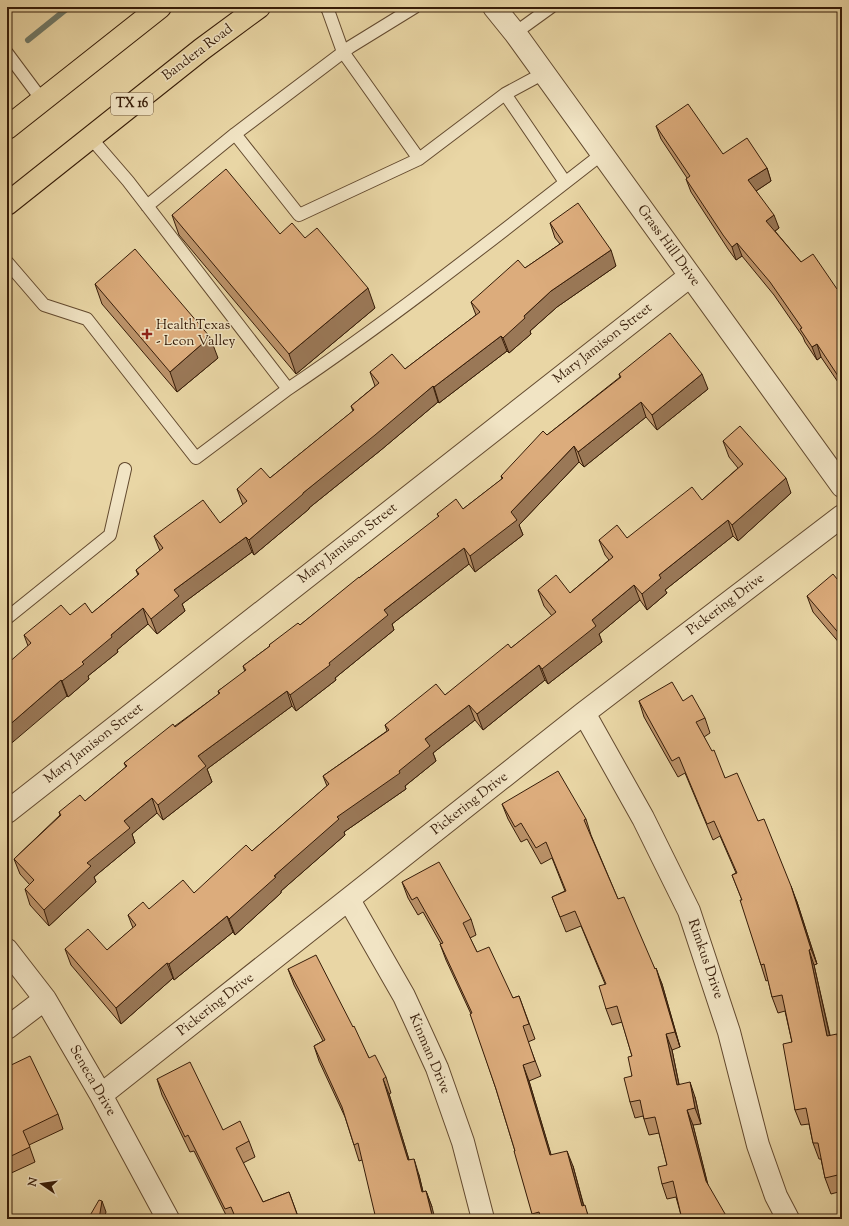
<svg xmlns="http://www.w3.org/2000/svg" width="849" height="1226" viewBox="0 0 849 1226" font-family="'Sorts Mill Goudy',serif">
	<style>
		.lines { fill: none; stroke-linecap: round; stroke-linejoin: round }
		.stream { stroke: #707a69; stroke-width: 6 }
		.lane-casing { stroke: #634a2f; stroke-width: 14 }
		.street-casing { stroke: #634a2f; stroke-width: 24 }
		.primary-casing { stroke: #361c08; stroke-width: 24 }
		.lane { stroke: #f1e4c4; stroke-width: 12 }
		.street { stroke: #f1e4c4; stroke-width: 22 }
		.primary { stroke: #e9d6a5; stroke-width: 22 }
		.wall { fill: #bd946b; stroke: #361c08 }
		.shaded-wall { fill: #9a7857; stroke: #361c08 }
		.building { fill: #dcac7c; stroke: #361c08 }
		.poi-dot { fill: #8f2418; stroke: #f1e4c4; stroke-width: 1.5 }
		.labels { text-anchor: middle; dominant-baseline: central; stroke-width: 3; stroke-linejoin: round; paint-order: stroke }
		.shield { fill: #f1e4c4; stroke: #6e5840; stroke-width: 1 }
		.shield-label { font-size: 13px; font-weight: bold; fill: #361c08 }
		.street-label { font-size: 14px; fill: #361c08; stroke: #f1e4c4 }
		.poi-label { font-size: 14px; fill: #361c08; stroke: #f1e4c4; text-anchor: start }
	</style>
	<rect width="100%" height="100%" fill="#e9d6a5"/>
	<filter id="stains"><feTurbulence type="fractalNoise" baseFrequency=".005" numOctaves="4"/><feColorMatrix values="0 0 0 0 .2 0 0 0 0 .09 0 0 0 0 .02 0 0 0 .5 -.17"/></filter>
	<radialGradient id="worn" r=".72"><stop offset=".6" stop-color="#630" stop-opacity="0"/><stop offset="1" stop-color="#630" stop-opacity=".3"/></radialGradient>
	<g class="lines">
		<path class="stream" d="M28 40 69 7"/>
		<g class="lane-casing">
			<path id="lane" d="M326 7 328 10 343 52 419 159
				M515 33 551 7
				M7 53 42 100
				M505 94 544 73
				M235 134 350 47 415 7
				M90 137 128 181 288 389C396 316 499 234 602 154
				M147 206 235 134 299 215 419 159 505 94 565 182
				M7 262 44 305 87 319 196 458 288 389
				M7 618 110 535 125 469"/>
		</g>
		<g class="street-casing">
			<path id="street" d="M494 7 515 33 842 486
				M584 713 643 818 689 911 729 1032 758 1145 776 1196 788 1219
				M7 812 690 276
				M349 900 404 996 437 1068 463 1142 483 1219
				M7 950 45 999 101 1095 168 1219
				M7 1028 45 999
				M101 1095 584 713 842 516"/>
		</g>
		<g class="primary-casing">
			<path id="primary" d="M7 128 160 7
				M7 204 202 49 259 7"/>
		</g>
		<use href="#lane" class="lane"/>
		<use href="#street" class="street"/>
		<use href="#primary" class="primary"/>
	</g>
	<path class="wall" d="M656 126 723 154 767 168 771 181 756 191 779 228 775 231 801 262 837 289 842 286V388L821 357 817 360 805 342 803 337 774 295 742 256 736 260 728 249 691 192 686 179 687 178 661 139Z
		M172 215 305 238 375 308 296 374 179 235Z
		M550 223 616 266 557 307 530 331 531 334 509 353 507 351 439 403 438 402 381 450 309 508V509L254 555 252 552 182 604 185 611 157 634 148 624 117 650 118 652 88 676 89 679 68 697 28 646 24 635 70 615 92 613 138 575 136 570 160 551 154 536 220 523 243 505 237 489 270 478 353 411 351 406 375 386 370 372 405 369 476 315 471 302 525 268 560 244 555 238Z
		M95 284 218 358 177 392 102 304Z
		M619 374 708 389 657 430 646 417 584 467 579 462 519 525 523 535 475 572 469 564 392 624 394 630 335 678 336 680 296 711 292 706 207 769 212 782 163 820 157 813 132 834 135 843 94 877 96 882 49 926 30 905 25 889 30 885 20 874 14 859 60 815 59 812 85 801 126 767 124 763 219 694 218 691 245 672 243 666 270 646 269 645 300 625 359 578 439 517 437 514 463 509 502 479 501 476 547 435 620 377Z
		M723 441 791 493 738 541 733 536 665 590 667 593 647 610 640 600 599 634 602 642 548 684 545 680 483 730 475 720 433 753 436 761 405 786 406 789 344 832 345 835 281 891V893L235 935 233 932 174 980 173 978 121 1024 71 965 65 949 107 950 133 928 128 915 149 909 194 893 252 851 327 786 323 776 387 731 385 725 445 695 511 648 552 616 544 606 538 590 570 593 609 560 605 555 599 540 627 538 702 500 738 468 729 457Z
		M842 585V647L841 645 813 612 807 596Z
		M842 667V681L838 669Z
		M639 701H683L705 718 710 733 704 737 725 778 758 821 797 902 817 964 814 965 830 1035 842 1049V1191L831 1194 825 1178 821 1159H819L813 1143 809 1124 801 1125 795 1110 792 1042 785 1011 778 1013 772 997 768 980 766 981 761 965 742 900 732 875 736 873 720 836 713 840 685 773 678 777 644 717Z
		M502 804 586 819 591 835 618 899 655 969 662 984 680 1047 672 1050 679 1084 695 1097 701 1124 693 1125 708 1186 681 1215 676 1197 667 1199 662 1184 667 1165 659 1133 649 1135 643 1116 635 1118 630 1102 632 1076V1056L622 1022 612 1025 606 1009 605 984 581 926 566 932 552 897 565 891 552 858 541 864 527 839 521 842 508 819Z
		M402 882 471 919 476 935 470 938 477 952 513 998 519 996 535 1039 528 1042 541 1076 529 1081 551 1155 573 1166 584 1206 590 1219H534L515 1151 496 1089 471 1014 446 960 440 944H441L423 912 418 915 408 898Z
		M288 969 353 1027 369 1058 386 1077 391 1093 389 1094 409 1160 419 1175 423 1192 426 1191 432 1207 362 1160 359 1161 354 1145 345 1117 319 1061 314 1046 323 1041 294 985Z
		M7 1067 58 1114 63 1129 29 1145 35 1162 7 1175Z
		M157 1079 223 1130 249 1141 255 1157 243 1163 263 1202 289 1192 299 1219H228L194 1151 190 1152 162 1095Z"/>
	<path class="shaded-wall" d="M767 168 771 181 753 193 748 180Z
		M774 215 779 228 771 234 766 221Z
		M737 243 742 256 736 260 732 247Z
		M611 250 616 266 557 307 530 331 531 334 509 353 503 338 524 316 551 291Z
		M368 288 375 308 296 374 289 354Z
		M501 336 507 351 439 403 434 387Z
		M210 337 218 358 177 392 170 372Z
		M817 344 821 357 817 360 812 347Z
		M702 374 708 389 657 430 652 415Z
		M433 386 438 402 381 450 309 508V509L254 555 249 540 303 493Z
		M641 402 646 417 584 467 578 452Z
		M574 446 579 462 519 525 523 535 475 572 470 556 511 512Z
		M786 478 791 493 738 541 732 525Z
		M728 520 733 536 665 590 667 593 647 610 642 594 659 575Z
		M246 537 252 552 182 604 185 611 157 634 151 619 174 590Z
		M464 548 469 564 392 624 394 630 335 678 336 680 296 711 290 695 384 610Z
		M634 585 640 600 599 634 602 642 548 684 542 669 592 620Z
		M143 608 148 624 117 650 118 652 88 676 89 679 68 697 62 681 82 662 111 635Z
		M539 665 545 680 483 730 477 714Z
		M61 680 67 696 7 747V727Z
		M287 691 292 706 207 769 212 782 163 820 158 805 198 756Z
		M469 705 475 720 433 753 436 761 405 786 406 789 344 832 345 835 281 891V893L235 935 229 919 337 817 425 739Z
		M152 798 157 813 132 834 135 843 94 877 96 882 49 926 44 910 87 863 124 821Z
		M791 886 797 902 817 964 811 949Z
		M227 916 233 932 174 980 169 964Z
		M809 950 814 965 833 1051 827 1036Z
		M167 963 173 978 121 1024 116 1008Z
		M656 968 662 984 680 1047 675 1032Z
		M666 1034 672 1050 682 1100 677 1085Z
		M837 1034 842 1049V1066Z
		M523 1065 529 1081 556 1171 550 1155Z
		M383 1079 389 1094 414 1176 408 1160Z
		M690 1082 695 1097 701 1124 695 1108Z
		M687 1110 693 1125 711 1197 706 1181Z
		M567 1151 573 1166 587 1219 582 1206Z
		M414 1159 419 1175 427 1208 422 1192Z
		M426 1191 432 1207 435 1219H433Z
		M102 1201 106 1212 104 1219H98Z"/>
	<path class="building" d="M688 104 723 154 747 138 767 168 748 180 774 215 766 221 801 262 813 254 837 289 842 286V382L817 344 812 347 800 329 802 328 770 282 737 243 732 247 723 235 686 179 690 176 656 126Z
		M226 169 280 234 292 223 305 238 317 228 368 288 289 354 172 215Z
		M578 203 611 250 551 291 524 316 525 318 503 338 501 336 434 387 433 386 375 435 303 493V494L249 540 246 537 174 590 179 596 151 619 143 608 111 635 112 637 82 662 84 664 62 681 61 680 7 727V664L31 643 24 635 61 605 70 615 85 603 92 613 139 574 136 570 163 548 154 536 203 500 220 523 247 501 237 489 261 468 270 478 354 410 351 406 379 383 370 372 392 354 405 369 480 312 471 302 518 260 525 268 563 242 550 223Z
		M135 249 210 337 170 372 95 284Z
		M670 333 702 374 652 415 641 402 578 452 574 446 511 512 517 520 470 556 464 548 384 610 388 615 329 663 330 665 290 695 287 691 198 756 206 766 158 805 152 798 124 821 130 828 87 863 91 866 44 910 25 889 34 880 14 859 61 815 59 812 80 795 85 801 127 766 124 763 173 724 175 727 220 693 218 691 246 670 243 666 270 646 269 645 298 623 300 625 359 577V578L439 516 437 514 456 499 463 509 503 478 501 476 543 431 547 435 621 377 619 374Z
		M740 426 786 478 732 525 728 520 659 575 661 578 642 594 634 585 592 620 596 626 542 669 539 665 477 714 469 705 425 739 430 746 399 771 400 773 337 817 339 819 274 876 276 877 229 919 227 916 169 964 167 963 116 1008 65 949 88 929 107 950 136 925 128 915 143 902 149 909 183 880 194 893 246 845 252 851 329 784 323 776 389 730 385 725 436 684 445 695 508 644 511 648 556 612 538 590 556 575 570 593 613 557 599 540 617 525 627 538 692 487 702 500 743 464 723 441Z
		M833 574 842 585V637L807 596Z
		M842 667V677L838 669Z
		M672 682 683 701 692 695 705 718 696 722 712 751 714 750 725 778 737 773 758 821 764 819 791 886 811 949 809 950 827 1036 837 1034 842 1066V1174L825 1178 818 1143H813L806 1108 795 1110 783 1044 792 1042 782 995 772 997 764 964 761 965 740 900H742L732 875 737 873 714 821 707 824 679 757 672 761 639 701Z
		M558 771 586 819 584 820 618 899 624 897 655 969 656 968 675 1032 666 1034 677 1085 690 1082 695 1108 687 1110 706 1181 728 1219H675L681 1215 673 1181 662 1184 658 1167 667 1165 655 1117 644 1119 640 1100 630 1102 624 1078 632 1076 628 1057 632 1056 617 1006 606 1009 599 986 606 984 575 911 560 917 552 897 566 891 546 842 536 848 521 823 515 827 502 804Z
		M439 862 471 919 463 923 477 952 489 947 513 998 519 996 529 1024 523 1026 535 1061 523 1065 550 1155 567 1151 582 1206 585 1205 589 1219H541L539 1212 532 1214 514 1151H515L496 1089 470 1014 472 1013 440 944 443 943 417 897 412 900 402 882Z
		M316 955 353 1027 354 1026 369 1058 375 1055 386 1077 383 1079 408 1160 414 1159 422 1192 426 1191 433 1219H376L358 1143 354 1145 342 1107 314 1046 325 1040 288 969Z
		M30 1056 58 1114 23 1131 30 1147 7 1158V1067Z
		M190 1062 223 1130 240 1121 249 1141 236 1148 263 1202 289 1192 298 1217 293 1219H236L231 1207 225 1209 188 1135 185 1137 157 1079Z
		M99 1200 102 1201 99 1219H88Z"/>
	<path class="poi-dot" d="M145 328h4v4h4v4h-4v4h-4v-4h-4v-4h4z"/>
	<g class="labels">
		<rect class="shield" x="111" y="93" width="42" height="22" rx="3"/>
		<g class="shield-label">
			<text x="132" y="104">TX 16</text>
		</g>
		<g class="street-label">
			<text transform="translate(198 53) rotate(-37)">Bandera Road</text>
			<text transform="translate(668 246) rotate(54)">Grass Hill Drive</text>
			<text transform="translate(603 344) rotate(-38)">Mary Jamison Street</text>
			<text transform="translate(348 544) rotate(-38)">Mary Jamison Street</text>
			<text transform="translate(726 605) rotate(-37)">Pickering Drive</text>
			<text transform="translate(94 744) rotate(-38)">Mary Jamison Street</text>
			<text transform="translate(470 804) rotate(-38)">Pickering Drive</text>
			<text transform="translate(705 959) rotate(71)">Rimkus Drive</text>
			<text transform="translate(216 1005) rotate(-38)">Pickering Drive</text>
			<text transform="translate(429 1054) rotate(67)">Kinman Drive</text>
			<text transform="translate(92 1081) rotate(60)">Seneca Drive</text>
		</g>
		<g class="poi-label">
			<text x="156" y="326">HealthTexas<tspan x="156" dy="16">- Leon Valley</tspan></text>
		</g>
	</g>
	<rect width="849" height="1226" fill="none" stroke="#e9d6a5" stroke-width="24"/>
	<rect x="8" y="8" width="833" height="1210" fill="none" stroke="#361c08" stroke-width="2"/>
	<rect x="12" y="12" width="825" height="1202" fill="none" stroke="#361c08"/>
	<g transform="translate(42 1184) rotate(283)" stroke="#f1e4c4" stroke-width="3" paint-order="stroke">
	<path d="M0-3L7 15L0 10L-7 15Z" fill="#361c08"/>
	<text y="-6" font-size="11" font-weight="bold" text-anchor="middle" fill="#361c08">N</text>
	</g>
	<rect width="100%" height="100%" filter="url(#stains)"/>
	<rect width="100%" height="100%" fill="url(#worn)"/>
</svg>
